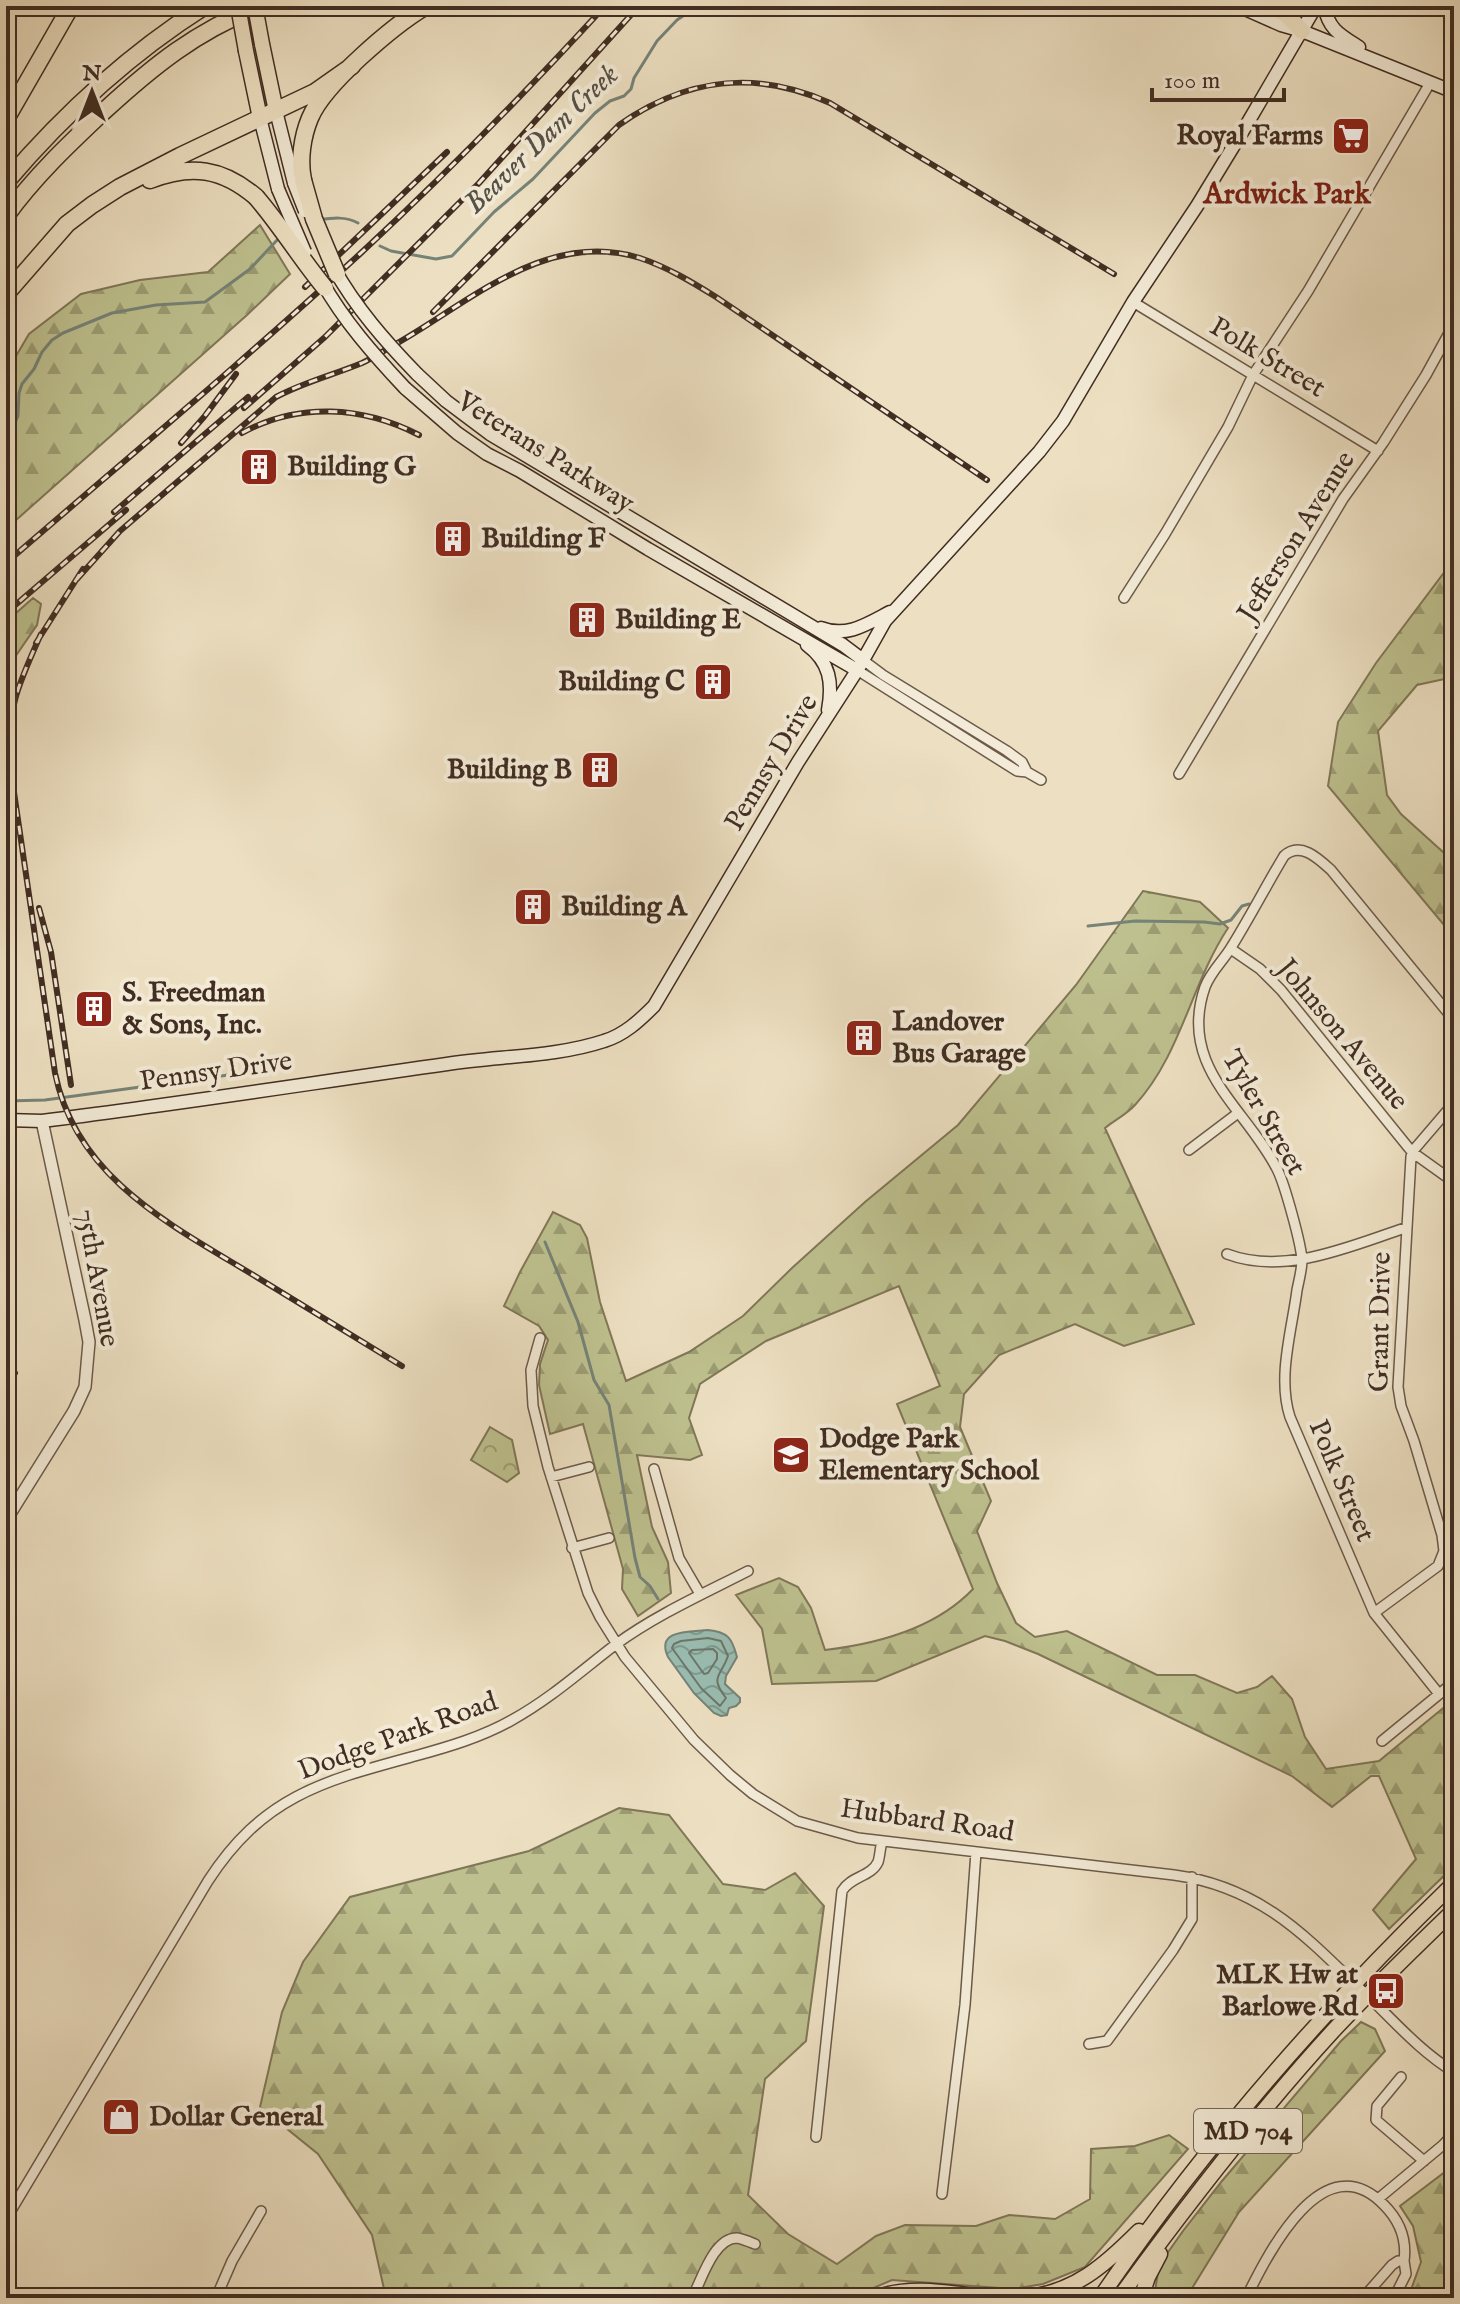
<svg xmlns="http://www.w3.org/2000/svg" width="1460" height="2304" viewBox="0 0 1460 2304" font-family="'IM FELL English',serif">
	<style>
		.forest { fill: url(#forest-firs); stroke: #807758; stroke-width: 2 }
		.park { fill: url(#park-crowns); stroke: #807758; stroke-width: 2 }
		.water { fill: url(#water-waves); stroke: #768378; stroke-width: 2 }
		.lines { fill: none; stroke-linecap: round; stroke-linejoin: round }
		.shore { stroke: #6d756a; stroke-width: 2 }
		.stream { stroke: #768378; stroke-width: 3 }
		.minor-casing { stroke: #6c5a4a; stroke-width: 12 }
		.tertiary-casing { stroke: #6c5a4a; stroke-width: 14 }
		.secondary-casing { stroke: #412d22; stroke-width: 15 }
		.primary-casing { stroke: #412d22; stroke-width: 17 }
		.motorway-casing { stroke: #412d22; stroke-width: 19 }
		.minor { stroke: #f3ebd7; stroke-width: 9 }
		.tertiary { stroke: #f3ebd7; stroke-width: 11 }
		.secondary { stroke: #f3ebd7; stroke-width: 12 }
		.primary { stroke: #ede0c2; stroke-width: 14 }
		.motorway { stroke: #ede0c2; stroke-width: 16 }
		.rail-casing { stroke: #412d22; stroke-width: 6 }
		.rail { stroke: #f3ebd7; stroke-width: 3; stroke-dasharray: 9; stroke-linecap: butt }
		.secondary-bridge-casing { stroke: #412d22; stroke-width: 15; stroke-linecap: butt }
		.primary-bridge-casing { stroke: #412d22; stroke-width: 17; stroke-linecap: butt }
		.motorway-bridge-casing { stroke: #412d22; stroke-width: 19; stroke-linecap: butt }
		.secondary-bridge { stroke: #f3ebd7; stroke-width: 12 }
		.primary-bridge { stroke: #ede0c2; stroke-width: 14 }
		.motorway-bridge { stroke: #ede0c2; stroke-width: 16 }
		.labels { text-anchor: middle; dominant-baseline: central; stroke-width: 8; stroke-linejoin: round; paint-order: stroke }
		.shield { fill: #f3ebd7; stroke: #766658; stroke-width: 2 }
		.shield-label { font-size: 26px; font-weight: bold; fill: #412d22 }
		.poi-label { font-size: 28px; font-weight: bold; fill: #412d22; stroke: #f3ebd7; text-anchor: start }
		.street-label { font-size: 28px; fill: #412d22; stroke: #f3ebd7 }
		.water-label { font-size: 30px; font-style: italic; fill: #575146; stroke: #f3ebd7 }
		.neighbourhood-label { font-size: 30px; font-weight: bold; fill: #7a1f14; stroke: #f3ebd7 }
	</style>
	<defs>
		<pattern id="forest-firs" width="22" height="20" patternUnits="userSpaceOnUse" patternTransform="scale(2)"><rect width="22" height="20" fill="#bec18f"/><path d="M5 1l3.5 6h-7zM16 11l3.5 6h-7z" fill="#9c9d74"/></pattern>
		<pattern id="park-crowns" width="20" height="18" patternUnits="userSpaceOnUse" patternTransform="scale(2)"><rect width="20" height="18" fill="#bec18f"/><path d="M2 6a3 3 0 1 1 6 0M12 15a3 3 0 1 1 6 0" fill="none" stroke="#9c9d74"/></pattern>
		<pattern id="water-waves" width="16" height="10" patternUnits="userSpaceOnUse" patternTransform="scale(2)"><rect width="16" height="10" fill="#99bdb1"/><path d="M0 5q4-4 8 0t8 0" fill="none" stroke="#7e9a90"/></pattern>
	</defs>
	<rect width="100%" height="100%" fill="#ede0c2"/>
	<filter id="stains"><feTurbulence type="fractalNoise" baseFrequency=".0025" numOctaves="4"/><feColorMatrix values="0 0 0 0 .2 0 0 0 0 .09 0 0 0 0 .02 0 0 0 .5 -.17"/></filter>
	<radialGradient id="worn" r=".72"><stop offset=".6" stop-color="#630" stop-opacity="0"/><stop offset="1" stop-color="#630" stop-opacity=".3"/></radialGradient>
	<path class="forest" d="M260 225 290 274 247 315 6 529V373L29 334 81 294 140 280 208 272Z
		M1446 570 1454 576V677L1417 685 1378 731 1387 795 1401 814 1454 862V937L1328 786 1338 722 1376 663Z
		M33 598 41 604 37 625 6 670V622Z
		M1143 891 1200 902 1228 928C1191 984 1181 1055 1135 1105 1127 1114 1115 1120 1105 1128L1194 1324 1124 1346 1075 1324 999 1355 964 1394 960 1427 991 1501 977 1531 997 1583 1016 1623 1035 1637 1067 1631 1157 1675H1195L1237 1693 1257 1687 1272 1676 1292 1699 1305 1737 1326 1769 1379 1761 1454 1699V1866L1389 1929 1373 1910 1416 1859 1379 1776H1371L1332 1807 1292 1776 1038 1654 1005 1641 985 1636 876 1681 772 1684 762 1629 736 1595 779 1578 798 1587 811 1608 825 1650C876 1644 936 1628 973 1589L897 1404 940 1386 899 1286 766 1341 700 1384 689 1418 702 1455 690 1460 637 1455 652 1527 668 1562 671 1593 638 1616 622 1589 623 1569 583 1424 550 1434 539 1385 540 1364 548 1340 539 1326 504 1306 520 1272 553 1212 580 1225 587 1238 600 1302 626 1381 689 1352 743 1316 792 1268 865 1202 958 1125 1076 985Z
		M619 1808 669 1815 723 1884 765 1890 795 1873 824 1906 806 2041 765 2079 748 2195 788 2234 837 2264 876 2236 905 2225 976 2226 1009 2215 1055 2219 1090 2199 1091 2149 1135 2146 1169 2135 1188 2149 1085 2267 1043 2284 1013 2289 892 2280 850 2298H386L372 2235 318 2154 260 2107 282 2012 303 1962 350 1897 529 1851Z
		M1361 2022 1375 2029 1385 2051 1239 2212 1186 2298H1154L1159 2265 1183 2231 1222 2181 1341 2041Z
		M1454 2165V2298H1408L1421 2262 1413 2226 1400 2206Z"/>
	<path class="park" d="M490 1427 512 1440 519 1473 507 1482 471 1460Z"/>
	<path class="water" d="M708 1630C728 1632 732 1638 737 1657L726 1676 725 1684 740 1698V1702L736 1706 729 1708 727 1715 721 1716 714 1713 694 1693 668 1657C655 1629 690 1632 708 1630Z"/>
	<g class="lines">
		<path class="shore" d="M708 1638 721 1641 728 1656C721 1677 709 1676 726 1698L720 1706 701 1688 672 1648 674 1644 681 1641Z
			M713 1649 717 1653V1659L708 1673 704 1674 689 1653 692 1650Z"/>
		<path class="stream" d="M319 220C332 218 346 216 358 223
			M380 246 391 251 436 259 452 256 494 212 533 179 595 113 610 101 624 96 631 89 634 78 657 41 677 20 686 14 711 6
			M6 453 10 433 18 416 19 393 22 384 34 369 42 352 52 340 63 333 112 313 156 305 205 302 250 269 279 238
			M6 594C18 613 11 636 6 657
			M1088 926 1135 921 1204 922 1220 924 1231 920 1242 906 1249 904
			M6 1101 45 1100 243 1073
			M545 1242 578 1322 594 1380 609 1405 635 1558 640 1577 650 1586 658 1599"/>
		<g class="minor-casing">
			<path id="minor" d="M1133 302 1378 451
				M1124 598 1165 534 1228 427 1253 375 1308 291 1430 83
				M863 660 883 675 1007 751 1022 762 1027 772
				M857 670 1017 771 1027 772 1041 780
				M1179 774 1343 499 1383 443 1426 375 1454 324
				M1231 949 1260 969 1281 990 1412 1152 1454 1182
				M1189 1150 1238 1113
				M1227 1254C1285 1276 1350 1246 1405 1228
				M540 1338 531 1370 533 1406 548 1467 588 1593 600 1617 625 1657 694 1740 730 1775 753 1794 797 1821 858 1838 1174 1875C1269 1888 1314 1946 1380 2008 1403 2031 1426 2055 1454 2072
				M654 1469 679 1558 700 1594
				M551 1477 589 1467
				M572 1548 609 1538
				M1374 1613 1438 1566 1444 1551 1442 1535 1414 1441 1401 1406 1398 1387 1411 1157 1412 1152 1454 1103
				M1439 1694 1374 1613 1290 1417C1277 1377 1292 1330 1297 1290 1299 1280 1302 1269 1302 1260 1301 1243 1285 1186 1278 1171 1247 1108 1177 1068 1205 987 1211 971 1224 960 1232 946 1250 917 1266 886 1284 856 1300 841 1318 858 1331 870L1454 1020
				M1382 1741 1454 1682
				M1089 2044 1107 2041 1173 1950 1192 1919V1877
				M1401 2077 1377 2106 1376 2120 1424 2161
				M816 2137 842 1891C851 1876 871 1877 878 1862 880 1856 880 1848 882 1842
				M942 2194 965 2005 976 1852
				M1378 2199 1443 2145 1454 2133
				M6 2219 208 1881C263 1796 323 1781 415 1756 448 1747 482 1737 512 1720 550 1699 581 1671 615 1645 656 1615 703 1594 748 1571
				M216 2298 232 2261 261 2211
				M692 2298C701 2282 713 2238 737 2238 743 2239 750 2242 755 2244
				M1246 2298C1268 2254 1323 2142 1384 2205 1400 2221 1407 2239 1404 2261
				M1363 2298 1392 2265 1398 2261H1404L1406 2274 1394 2298"/>
		</g>
		<g class="tertiary-casing">
			<path id="tertiary" d="M6 1520 74 1411 85 1387 89 1342 85 1320 42 1121"/>
		</g>
		<g class="secondary-casing">
			<path id="secondary" d="M1238 6 1281 25 1302 31 1454 92
				M1324 6C1329 30 1340 35 1359 47
				M276 111 294 183
				M260 118 278 189
				M417 374 446 401 490 434 843 645 863 660
				M405 388 457 433 487 454 520 471 648 549 857 670
				M821 628C847 638 867 624 890 612
				M807 645C830 662 833 683 828 710
				M6 1120 42 1121C178 1104 312 1083 447 1064 498 1056 556 1057 604 1041 624 1035 639 1021 654 1006L798 762 858 669 885 621 1039 452 1063 421 1133 302 1197 206 1247 124 1316 6"/>
		</g>
		<g class="primary-casing">
			<path id="primary" d="M262 44 276 111
				M246 51 260 118
				M875 2298C913 2284 953 2294 993 2298
				M1024 2298C1075 2292 1104 2266 1139 2231
				M1100 2298C1203 2147 1323 2010 1454 1883
				M1119 2298C1186 2206 1256 2115 1333 2031 1372 1989 1413 1950 1454 1910
				M1141 2298 1148 2277 1160 2254"/>
		</g>
		<g class="motorway-casing">
			<path id="motorway" d="M1272 6 1286 14 1302 31
				M6 119 71 6
				M150 180C191 164 222 168 256 197
				M303 180C299 161 302 137 310 118 324 84 394 25 426 6
				M6 182C64 114 129 54 205 6
				M6 216C34 177 68 145 103 112 152 67 197 30 261 6
				M6 294 67 224 92 205 120 187 180 156 315 92 352 66"/>
		</g>
		<use href="#minor" class="minor"/>
		<use href="#tertiary" class="tertiary"/>
		<use href="#secondary" class="secondary"/>
		<use href="#primary" class="primary"/>
		<use href="#motorway" class="motorway"/>
		<g class="rail-casing">
			<path id="rail" d="M305 287 447 152
				M433 312 619 125C686 78 755 69 830 103L1114 274
				M244 408 325 337 479 183 639 6
				M242 433C298 402 363 406 419 435
				M181 443 204 417 236 374
				M114 512 248 397
				M6 563C125 460 246 359 362 252 446 174 527 91 605 6
				M77 579 120 531 276 397C304 382 333 375 362 363 373 358 383 351 394 345 469 303 546 229 640 258 667 267 692 282 716 297L987 480
				M6 613 126 510
				M41 634C21 679 7 707 9 758L55 1073C76 1178 171 1225 255 1276 304 1306 353 1336 402 1366
				M36 643 83 569
				M39 908 51 952 71 1085
				M6 1368 15 1373"/>
		</g>
		<use href="#rail" class="rail"/>
		<g class="secondary-bridge-casing">
			<path id="secondary-bridge" d="M294 183 305 211
				M278 189 305 252
				M333 267C356 308 385 341 417 374
				M322 282C344 321 374 355 405 388"/>
		</g>
		<g class="primary-bridge-casing">
			<path id="primary-bridge" d="M238 6 246 51
				M255 6 262 44"/>
		</g>
		<g class="motorway-bridge-casing">
			<path id="motorway-bridge" d="M303 180 314 219 337 274
				M256 197C281 226 301 259 325 288"/>
		</g>
		<use href="#secondary-bridge" class="secondary-bridge"/>
		<use href="#primary-bridge" class="primary-bridge"/>
		<use href="#motorway-bridge" class="motorway-bridge"/>
	</g>
	<defs>
		<g id="supermarket-square" transform="scale(2)"><rect x="-9" y="-9" width="18" height="18" rx="4" fill="#8f2418" stroke="#f3ebd7"/><path d="M-6-5.5h2.5l.6 2H6L4.5 2H-2.5L-4.4-4H-6ZM-1.5 3.2a1.3 1.3 0 1 0 .1 0ZM3 3.2a1.3 1.3 0 1 0 .1 0Z" fill="#fff"/></g>
		<g id="building-square" transform="scale(2)"><rect x="-9" y="-9" width="18" height="18" rx="4" fill="#8f2418" stroke="#f3ebd7"/><path d="M-4-6H4V6H1V3H-1V6H-4ZM-2.5-4.3h1.7v1.8h-1.7ZM.8-4.3h1.7v1.8H.8ZM-2.5-1h1.7V.8h-1.7ZM.8-1h1.7V.8H.8Z" fill="#fff"/></g>
		<g id="school-square" transform="scale(2)"><rect x="-9" y="-9" width="18" height="18" rx="4" fill="#8f2418" stroke="#f3ebd7"/><path d="M0-5L7-2L0 1L-7-2ZM-4 1L0 2.5L4 1V4Q0 6-4 4Z" fill="#fff"/></g>
		<g id="bus-square" transform="scale(2)"><rect x="-9" y="-9" width="18" height="18" rx="4" fill="#8f2418" stroke="#f3ebd7"/><path d="M-5-6H5V4H4V6H2V4H-2V6H-4V4H-5ZM-3.5-4V0h7V-4ZM-3.5 1.2v1.5H-2V1.2ZM2 1.2v1.5H3.5V1.2Z" fill="#fff"/></g>
		<g id="shop-square" transform="scale(2)"><rect x="-9" y="-9" width="18" height="18" rx="4" fill="#8f2418" stroke="#f3ebd7"/><path d="M-5-2.5h2.3a2.7 3.5 0 0 1 5.4 0H5L5.5 6h-11ZM-1.5-2.5h3a1.5 2.3 0 0 0-3 0Z" fill="#fff"/></g>
	</defs>
	<g fill-rule="evenodd">
		<use href="#supermarket-square" x="1351" y="136"/>
		<use href="#building-square" x="259" y="467"/>
		<use href="#building-square" x="453" y="539"/>
		<use href="#building-square" x="587" y="620"/>
		<use href="#building-square" x="713" y="682"/>
		<use href="#building-square" x="600" y="770"/>
		<use href="#building-square" x="533" y="907"/>
		<use href="#building-square" x="94" y="1009"/>
		<use href="#building-square" x="864" y="1038"/>
		<use href="#school-square" x="791" y="1455"/>
		<use href="#bus-square" x="1386" y="1991"/>
		<use href="#shop-square" x="121" y="2117"/>
	</g>
	<g class="labels">
		<rect class="shield" x="1194" y="2109" width="108" height="44" rx="6"/>
		<g class="shield-label">
			<text x="1248" y="2131">MD 704</text>
		</g>
		<g class="poi-label">
			<text x="1323" y="136" text-anchor="end">Royal Farms</text>
			<text x="287" y="467">Building G</text>
			<text x="481" y="539">Building F</text>
			<text x="615" y="620">Building E</text>
			<text x="685" y="682" text-anchor="end">Building C</text>
			<text x="572" y="770" text-anchor="end">Building B</text>
			<text x="561" y="907">Building A</text>
			<text x="122" y="993">S. Freedman<tspan x="122" dy="32">&amp; Sons, Inc.</tspan></text>
			<text x="892" y="1022">Landover<tspan x="892" dy="32">Bus Garage</tspan></text>
			<text x="819" y="1439">Dodge Park<tspan x="819" dy="32">Elementary School</tspan></text>
			<text x="1358" y="1975" text-anchor="end">MLK Hw at<tspan x="1358" dy="32">Barlowe Rd</tspan></text>
			<text x="149" y="2117">Dollar General</text>
		</g>
		<g class="street-label">
			<text transform="translate(1267 358) rotate(31)">Polk Street</text>
			<text transform="translate(545 453) rotate(32)">Veterans Parkway</text>
			<text transform="translate(1297 537) rotate(-58)">Jefferson Avenue</text>
			<text transform="translate(772 763) rotate(-59)">Pennsy Drive</text>
			<text transform="translate(1342 1035) rotate(50)">Johnson Avenue</text>
			<text transform="translate(216 1072) rotate(-8)">Pennsy Drive</text>
			<text transform="translate(1263 1113) rotate(60)">Tyler Street</text>
			<text transform="translate(97 1278) rotate(80)">75th Avenue</text>
			<text transform="translate(1381 1322) rotate(-89)">Grant Drive</text>
			<text transform="translate(1341 1481) rotate(67)">Polk Street</text>
			<text transform="translate(398 1737) rotate(-20)">Dodge Park Road</text>
			<text transform="translate(927 1821) rotate(8)">Hubbard Road</text>
		</g>
		<g class="water-label">
			<text transform="translate(542 140) rotate(-44)">Beaver Dam Creek</text>
		</g>
		<g class="neighbourhood-label">
			<text x="1287" y="195">Ardwick Park</text>
		</g>
	</g>
	<rect width="1460" height="2304" fill="none" stroke="#ede0c2" stroke-width="32"/>
	<rect x="8" y="8" width="1444" height="2288" fill="none" stroke="#412d22" stroke-width="4"/>
	<rect x="16" y="16" width="1428" height="2272" fill="none" stroke="#412d22" stroke-width="2"/>
	<g transform="translate(92 92)" stroke="#f3ebd7" stroke-width="6" paint-order="stroke">
	<path d="M0-6L14 30L0 20L-14 30Z" fill="#412d22"/>
	<text y="-12" font-size="22" font-weight="bold" text-anchor="middle" fill="#412d22">N</text>
	</g>
	<path d="M1152 88v12h132v-12" fill="none" stroke="#412d22" stroke-width="4"/>
	<text x="1164" y="88" font-size="24" fill="#412d22" stroke="#f3ebd7" stroke-width="6" paint-order="stroke">100 m</text>
	<rect width="100%" height="100%" filter="url(#stains)"/>
	<rect width="100%" height="100%" fill="url(#worn)"/>
</svg>
